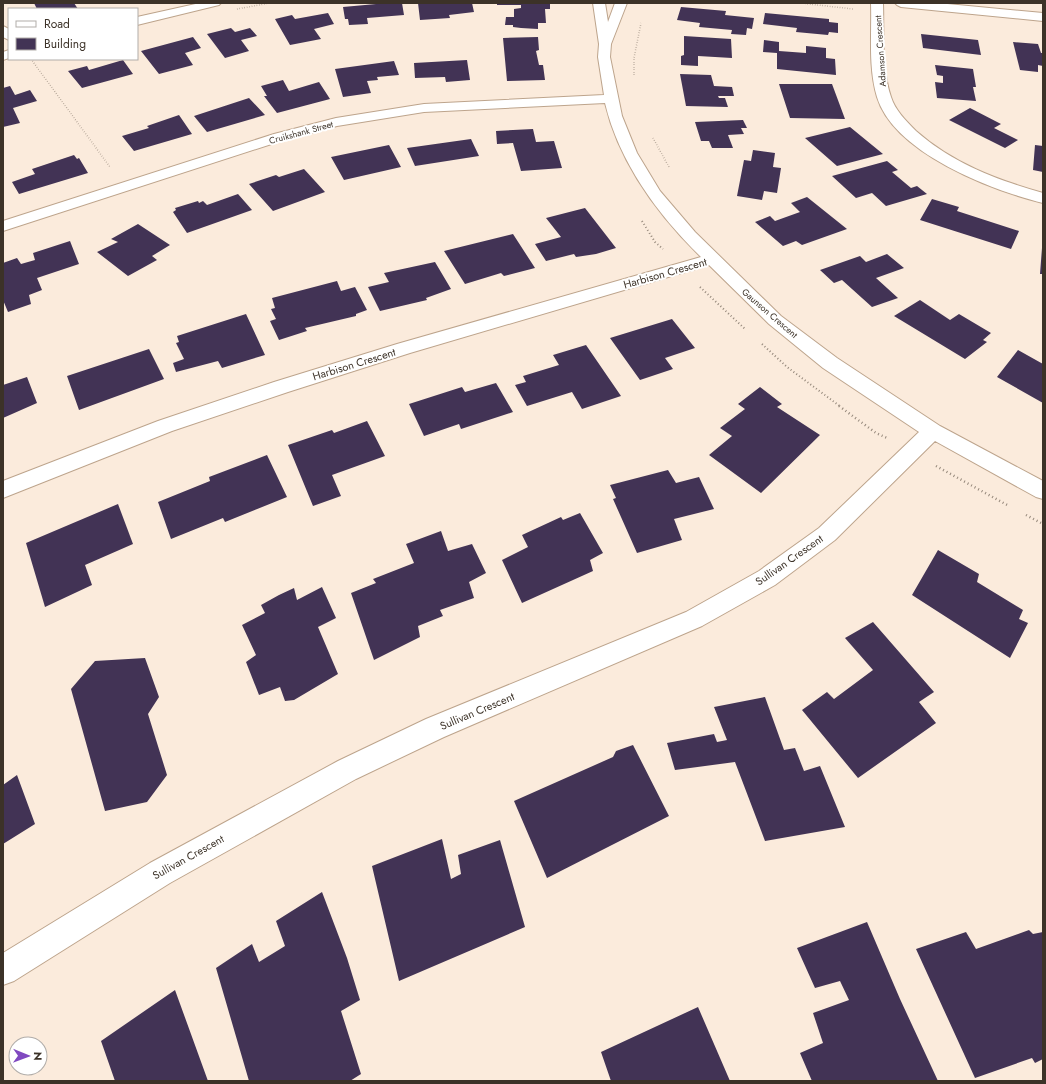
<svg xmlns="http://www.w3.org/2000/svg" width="1046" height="1084" viewBox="0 0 1046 1084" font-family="Jost,sans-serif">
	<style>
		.building { fill: #423355 }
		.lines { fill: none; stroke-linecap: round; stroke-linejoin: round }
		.minor-casing { stroke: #bda48c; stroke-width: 2 }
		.path-far2 { stroke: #95887b; stroke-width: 1.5; stroke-dasharray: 0.5 2; stroke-linecap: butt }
		.path-far1 { stroke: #95887b; stroke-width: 2; stroke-dasharray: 1 2.5; stroke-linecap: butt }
		.path { stroke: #95887b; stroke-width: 2.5; stroke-dasharray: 1 3; stroke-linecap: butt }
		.minor { fill: #fff; fill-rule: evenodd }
		.labels { text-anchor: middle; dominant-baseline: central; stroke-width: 4; stroke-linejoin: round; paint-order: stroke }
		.far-street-label { font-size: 9px; fill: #3c3228; stroke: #fff }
		.street-label { font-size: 11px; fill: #3c3228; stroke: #fff }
	</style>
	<rect width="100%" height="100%" fill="#fbebdc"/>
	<path class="building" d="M34 3H74L78 9H37Z
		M387 3H402L404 15 367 18 368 24 349 25 348 19H345L343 7Z
		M418 3H472L474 12 449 15 450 18 420 20Z
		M497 3H550V9H545L546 23H538V29L521 28 513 27V25H505L506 17H514V9L521 8V5H497Z
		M681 7 726 11 725 15 754 18 752 29 747 28 746 35 731 34 732 30 699 27 700 23 677 20Z
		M328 13 334 24 314 29 321 39 290 45 275 19 292 15 295 19Z
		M765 13 829 19V22L838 23V33L829 32 828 35 796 32 797 28 763 24Z
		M231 28 235 32 250 28 257 36 241 40 249 51 225 58 207 34Z
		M921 34 978 40 981 55 923 48Z
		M684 36 731 39 732 58 698 56V66L681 65V56L684 55Z
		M193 37 201 48 185 53 193 65 159 74 141 51Z
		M538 37 539 50 536 51 539 65H543L545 80 507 81 503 38Z
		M764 40 779 42V51L806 53V46L826 48V58L835 59 836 75 777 69V53L763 52Z
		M1013 42 1038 44 1041 53H1043V66L1038 65V72L1020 70Z
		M123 60 133 74 82 88 68 71 87 66 89 70Z
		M467 60 470 80 446 82 445 77 415 78 414 63Z
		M394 61 399 75 377 77 378 80 367 81 371 93 343 97 335 69Z
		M935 65 973 69 976 87H973L976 101 937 98 935 82 943 83V76L937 75Z
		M680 74 711 75 714 86 732 87 734 96H718L719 98H725L728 107 686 106Z
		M283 80 289 91 319 82 330 99 277 113 264 96H267L261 86Z
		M779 84H832L845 119 790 118Z
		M10 86 15 95 30 90 37 101 13 108 20 123 3 127V88Z
		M249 98 265 115 207 132 194 116Z
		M970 108 1001 124 994 128 1018 140 1005 148 949 120Z
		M179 115 192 134 134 151 122 136 149 128 147 126Z
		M743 120 747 128H741L744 134 728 135 733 148H712L709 141H701L695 122Z
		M850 127 883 154 837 166 805 138Z
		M533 129 536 142 554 141 562 168 521 171 513 143 497 144 496 131Z
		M471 139 479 156 415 166 407 148Z
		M389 145 401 167 344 180 331 157Z
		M1035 145 1043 146V172L1033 170Z
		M753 150 775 153 773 167 781 168 777 193 764 191 762 200 737 196 744 160 751 161Z
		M74 155 77 159 79 158 88 173 19 194 12 182 35 174 32 169Z
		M887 161 898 170 892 172 911 188 917 186 927 194 886 206 872 193 856 198 832 176Z
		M304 169 325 192 273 211 249 184 276 175 279 177Z
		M238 194 252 210 187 233 173 212 176 210 175 208 198 201 199 203 203 201 207 205Z
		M807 197 847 229 802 245 796 241 783 246 755 222 770 216 775 221 800 212 791 203Z
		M932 199 959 207 957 211 1019 231 1011 249 920 220Z
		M585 208 616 248 596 254 576 257 574 254 546 261 535 244 561 237 546 218Z
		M138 224 170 245 152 256 157 260 128 276 97 252 118 242 111 239Z
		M513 234 535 268 504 276 501 273 465 284 444 251Z
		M70 241 79 264 37 278 42 290 29 295 31 304 8 312 3 300V263L17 258 21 264 35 260 33 253Z
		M1042 248H1043V274H1040Z
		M887 254 904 268 876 278 898 298 872 307 842 280 834 283 820 270 860 256 866 262Z
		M435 262 451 289 426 298 427 300 380 311 368 287 389 282 384 273Z
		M337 281 341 291 355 287 367 310 356 314V316L305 328 307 331 279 340 270 321 276 319 271 309 275 308 272 298Z
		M920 300 950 320 959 314 991 333 983 340 987 342 965 359 894 316Z
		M246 314 265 355 222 368 218 361 176 372 173 363 184 359 176 343 179 342 177 336Z
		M672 319 695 348 665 358 673 369 640 380 610 338Z
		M586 345 621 396 582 409 572 392 527 406 515 385 526 382 523 376 559 365 553 355Z
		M149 349 164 379 79 410 67 376Z
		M1018 350 1043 364V403L997 377Z
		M27 377 37 403 3 418V385Z
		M496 383 513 412 461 429 459 424 424 436 409 404 462 387 465 392Z
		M760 387 782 404 777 407 820 435 761 493 709 455 732 436 720 428 745 409 738 404Z
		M367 421 385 456 332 475 341 496 313 506 288 445 332 430 334 433Z
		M267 455 287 497 225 522 223 518 171 539 158 502 210 481 209 477Z
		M668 470 676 483 699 477 714 509 674 519 682 540 637 553 613 499 616 498 610 485Z
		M118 504 133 544 85 565 92 585 45 607 26 543Z
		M580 513 603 553 590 560 593 571 522 603 502 560 528 547 522 535 561 517 563 520Z
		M441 531 448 551 472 544 486 573 469 582 474 598 440 610 443 616 418 626 420 637 374 660 351 593 376 583 373 579 414 563 406 544Z
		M938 550 979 574 977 582 1023 610 1019 619 1028 623 1010 658 912 595Z
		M322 587 336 618 318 627 338 674 294 700 285 701 280 687 259 695 246 662 256 655 242 625 265 613 261 605 279 595 294 588 297 600Z
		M873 622 934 692 919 702 936 723 858 778 802 710 827 692 834 699 873 670 845 638Z
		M145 658 159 697 148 714 167 775 147 802 105 811 71 689 95 661Z
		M765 697 784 750 795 748 804 771 820 766 845 827 765 841 735 762 675 770 667 743 714 734 717 742 727 740 714 707Z
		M633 745 669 816 547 878 514 801 613 757 616 751Z
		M17 775 35 824 3 844V785Z
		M442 839 451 879 461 874 458 855 500 840 525 927 399 981 372 866Z
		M322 892 347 958 360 1000 341 1011 361 1074 350 1081H249L216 968 252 944 259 962 285 946 276 921Z
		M867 922 900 999 938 1081H812L800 1053 823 1043 813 1013 849 1000 840 981 815 988 797 948Z
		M1029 930 1033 934 1043 932V1059L1035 1063 1032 1058 975 1078 916 949 966 932 976 949Z
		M175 990 208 1081H115L101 1041Z
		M698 1007 730 1081H611L601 1052Z"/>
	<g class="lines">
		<g class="minor-casing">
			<path id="minor" d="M200 3H221L219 5 137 25V17Z
				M593 3H605L608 22 615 3H627L611 44 610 57 622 116 637 153 660 191 695 232 781 316 837 358 940 426 1043 481V499L1036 497 935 441 835 540 775 585 702 626 444 737 356 779 170 883 14 981 3 985V953L150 863 338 761 426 719 686 612 759 571 819 528 919 432 823 368 769 324 709 265 410 353 288 392 172 431 3 498V481L158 421 274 382 397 344 701 257C658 215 619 162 605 103L424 112 337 126 284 140 3 231V221L274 134 336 118 424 104 604 95 598 57 599 44Z
				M871 3H883C884 34 881 67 891 97 895 110 906 121 916 131 952 163 997 180 1043 193V203C991 190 894 153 877 97 868 67 872 34 871 3Z
				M895 3H937L1043 13V21L901 7 897 5Z
				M3 26 9 29V40L3 37Z
				M9 50V58L3 60V52Z"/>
		</g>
		<path class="path-far2" d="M800 3 853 9
			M237 9 270 3
			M31 59 110 167
			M634 75V58L641 23
			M653 138 669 167"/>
		<path class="path-far1" d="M642 221 655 242 663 249
			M700 287 745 329
			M762 344 787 367 841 407"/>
		<path class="path" d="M839 406 876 433 887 438
			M936 466 1009 506
			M1026 515 1043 524"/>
		<use href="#minor" class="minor"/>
	</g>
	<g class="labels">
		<g class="far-street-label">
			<text transform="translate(880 51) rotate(-94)">Adamson Crescent</text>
			<text transform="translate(301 132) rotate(-15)">Cruikshank Street</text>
			<text transform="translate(770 313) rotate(41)">Gaunson Crescent</text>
		</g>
		<g class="street-label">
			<text transform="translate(665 273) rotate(-16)">Harbison Crescent</text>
			<text transform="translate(354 364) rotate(-17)">Harbison Crescent</text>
			<text transform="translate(789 560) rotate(-35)">Sullivan Crescent</text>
			<text transform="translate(477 711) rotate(-23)">Sullivan Crescent</text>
			<text transform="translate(188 857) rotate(-29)">Sullivan Crescent</text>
		</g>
	</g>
	<rect width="1046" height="1084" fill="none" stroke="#3c3228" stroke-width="8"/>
	<rect x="8" y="8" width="130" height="52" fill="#ffffff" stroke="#b1ada9"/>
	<rect x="16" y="21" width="20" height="6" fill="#ffffff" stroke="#b1ada9"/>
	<text x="44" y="28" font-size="12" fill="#3c3228">Road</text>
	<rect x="16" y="38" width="20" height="12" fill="#423355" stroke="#b1ada9"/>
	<text x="44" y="48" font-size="12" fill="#3c3228">Building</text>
	<g transform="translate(28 1056) rotate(91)"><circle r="19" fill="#ffffff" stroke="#b1ada9"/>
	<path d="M0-3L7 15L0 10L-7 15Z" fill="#8049c0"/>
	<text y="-6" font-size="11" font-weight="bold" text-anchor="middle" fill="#3c3228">N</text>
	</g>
</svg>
